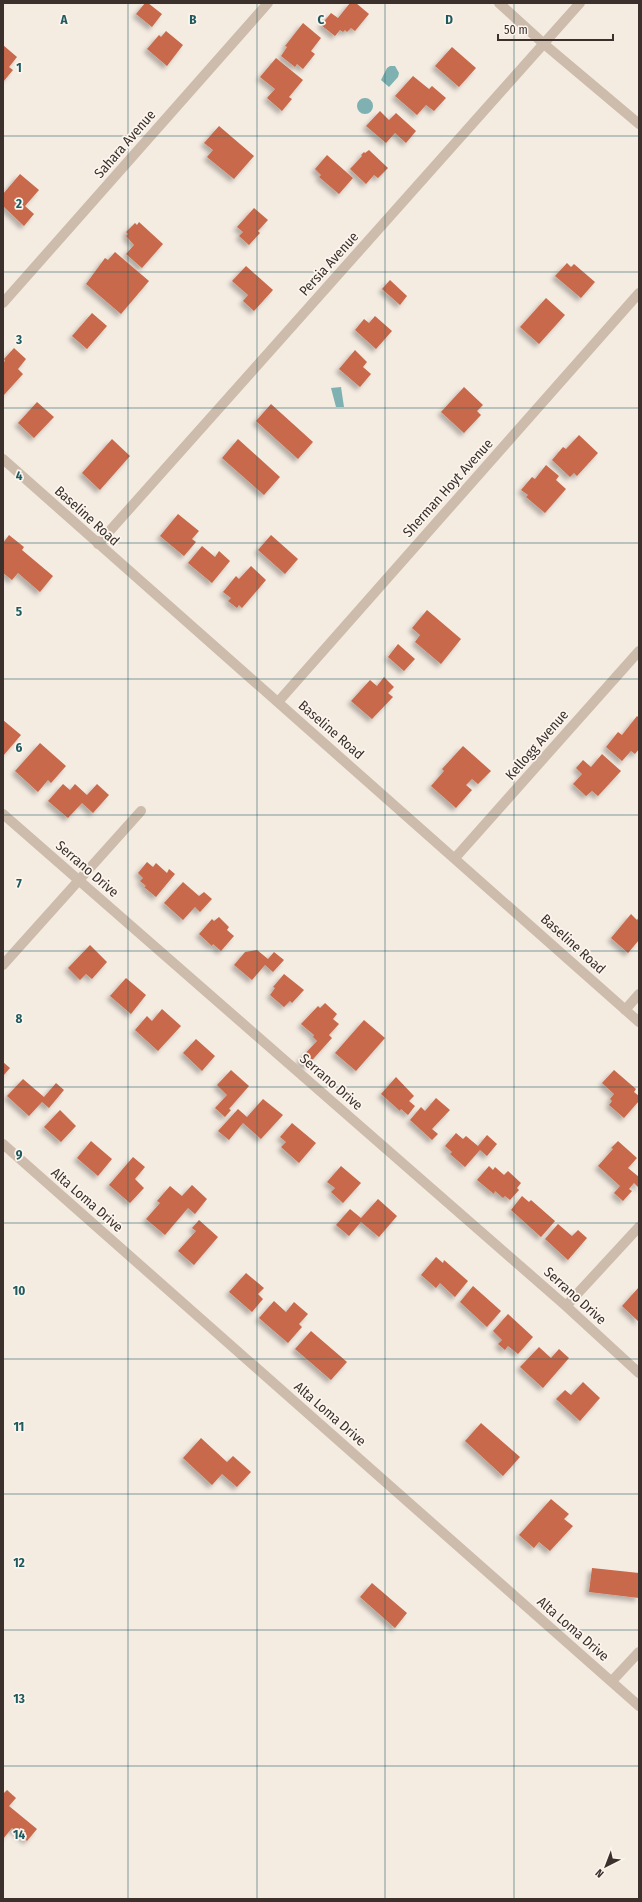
<svg xmlns="http://www.w3.org/2000/svg" width="642" height="1902" viewBox="0 0 642 1902" font-family="'Fira Sans Condensed',sans-serif">
	<style>
		.water { fill: #7fb0b2 }
		.building { fill: #c8694b; filter: url(#shadow) }
		.lines { fill: none; stroke-linecap: round; stroke-linejoin: round }
		.minor { stroke: #cdbbac; stroke-width: 10 }
		.grid { fill: none; stroke: #1f5a5e; stroke-width: 1; stroke-opacity: 0.55 }
		.labels { text-anchor: middle; dominant-baseline: central; stroke-width: 3.5; stroke-linejoin: round; paint-order: stroke }
		.street-label { font-size: 14px; fill: #3b302b; stroke: #fbf5ee }
		.grid-label { font-size: 13px; text-anchor: middle; font-weight: bold; fill: #1f5a5e; stroke: #fbf5ee; stroke-width: 3.5; stroke-linejoin: round; paint-order: stroke }
	</style>
	<defs>
		<filter id="shadow"><feDropShadow dx="-3.5" dy="3.5" stdDeviation="2" flood-color="#0004"/></filter>
	</defs>
	<rect width="100%" height="100%" fill="#f4ebe1"/>
	<path class="water" d="M390 66H395L399 73 398 77 389 87 381 80 387 68Z
		M357 106a8 8 0 1 1 16 0a8 8 0 1 1-16 0Z
		M341 387 344 407H336L331 388Z"/>
	<path class="building" d="M145 3H148L162 14 152 27 136 14Z
		M350 3H356L369 14 355 31 351 28 347 32 345 30 343 32 340 30 335 36 321 25 331 13 338 18Z
		M303 23 321 38 311 51 315 54 303 69 297 64 295 67 281 56 287 47 285 46Z
		M166 31 183 45 167 66 147 49 159 35 161 37Z
		M3 45 17 57 9 67 13 70 3 82Z
		M452 47 476 68 459 87 435 66Z
		M276 58 303 80 289 97 292 99 282 111 267 98 275 89 260 77Z
		M413 76 429 89 432 86 446 98 434 111 426 105 417 115 395 96Z
		M380 111 389 120 396 113 416 131 406 143 395 133 386 143 366 126Z
		M219 126 254 156 234 179 207 157 213 150 204 143Z
		M369 150 388 168 378 178 374 175 366 184 350 169 362 156 361 155 364 152 365 153Z
		M327 155 353 178 339 194 319 177 321 175 315 169Z
		M20 174 39 190 25 206 34 214 24 226 3 206V194Z
		M254 208 268 220 258 231 260 233 249 245 239 236 243 232 237 227Z
		M139 222 163 244 142 268 126 254 134 245 126 236 128 234 126 232 135 223 137 225Z
		M115 252 149 281 121 314 86 284 105 258 108 260Z
		M567 263 571 267 574 264 595 282 581 298 555 276Z
		M246 266 273 290 254 311 243 301 248 295 232 281Z
		M390 280 407 296 400 305 382 289Z
		M546 298 565 315 539 344 520 327Z
		M92 313 107 326 87 349 72 336Z
		M375 316 392 331 376 349 355 330 364 319 369 323Z
		M14 348 26 359 18 369 23 374 3 396V363L5 361 4 359Z
		M355 350 367 362 363 367 371 374 360 387 339 369Z
		M464 387 483 405 477 411 481 415 464 433 441 412Z
		M37 402 54 417 34 438 18 423Z
		M271 404 313 442 298 459 256 421Z
		M579 435 598 453 577 476 574 473 570 477 552 460 563 447 566 449Z
		M112 439 130 456 100 490 82 473Z
		M238 439 280 477 264 495 222 458Z
		M546 465 559 476 556 480 566 489 545 513 526 497 528 495 521 490 532 477 535 479Z
		M178 514 199 531 192 539 196 542 184 556 160 536Z
		M9 535 24 547 22 550 53 576 40 592 18 573 12 580 3 573V543Z
		M271 535 298 559 285 574 258 550Z
		M202 546 215 557 219 551 230 561 212 583 188 563Z
		M251 566 266 580 242 608 239 605 237 608 228 601 231 598 223 592 236 576 239 579Z
		M427 610 461 639 441 664 415 642 420 635 412 628Z
		M398 644 415 659 404 671 388 657Z
		M384 677 394 687 388 693 393 697 372 719 351 701 370 680 377 686Z
		M637 716 639 718V749L635 754 631 751 622 761 606 747 618 732 622 735Z
		M3 720 21 735 3 756Z
		M40 743 66 766 51 783 48 780 38 792 15 771Z
		M463 746 491 771 478 784 472 779 466 785 472 790 456 808 431 786 444 771 442 769Z
		M602 754 621 771 598 796 592 791 586 796 573 784 582 774 576 768 583 760 591 767Z
		M63 784 70 790 75 784 87 795 97 784 109 795 93 813 82 803 68 818 48 801Z
		M147 862 153 867 156 863 167 873 169 869 175 874 156 897 144 887 146 886 140 881 143 878 138 873Z
		M183 882 199 896 204 892 212 899 200 912 195 907 183 920 164 903Z
		M631 914 637 920 639 917V940L628 953 611 938Z
		M219 917 229 927 227 930 234 936 221 951 213 944 212 946 199 934 212 919 214 921Z
		M90 945 107 962 92 979 86 974 80 980 68 968Z
		M257 950 268 959 274 952 284 960 273 972 265 965 252 980 234 965 245 952Z
		M284 974 304 990 292 1003 290 1001 284 1007 270 995 275 988 273 987Z
		M126 978 146 995 131 1014 110 996Z
		M325 1003 337 1014 333 1019 339 1024 329 1035 332 1038 306 1067 299 1060 317 1041 313 1037 314 1035 301 1024 318 1006 320 1008Z
		M162 1009 181 1026 158 1051 135 1030 147 1016 152 1021Z
		M364 1020 385 1038 356 1071 335 1053Z
		M196 1039 215 1056 202 1071 183 1053Z
		M3 1062 10 1068 3 1076Z
		M231 1070 249 1086 229 1109 231 1110 225 1117 215 1108 227 1095 217 1085Z
		M614 1070 636 1089 634 1092 639 1096V1101L624 1118 609 1105 612 1101 610 1099 614 1094 602 1083Z
		M396 1077 414 1096 409 1101 415 1106 408 1115 401 1109 400 1111 381 1094Z
		M23 1079 44 1097 56 1083 64 1090 49 1108 42 1102 29 1116 7 1096Z
		M436 1098 450 1110 432 1129 438 1134 432 1140 410 1120 421 1107 425 1111Z
		M263 1099 283 1115 261 1139 243 1123 229 1140 218 1131 238 1109 247 1117Z
		M60 1110 76 1126 61 1142 44 1127Z
		M292 1123 316 1143 299 1163 281 1147 286 1142 280 1137Z
		M456 1133 463 1139 466 1136 478 1146 487 1135 497 1144 487 1156 480 1150 465 1167 450 1154 452 1152 445 1146Z
		M91 1141 112 1159 98 1176 77 1158Z
		M618 1141 637 1158 628 1168 639 1177V1188L634 1183 629 1189 632 1191 623 1201 614 1193 620 1186 598 1166 613 1149 611 1148Z
		M133 1157 145 1167 135 1179 144 1188 130 1203 109 1185Z
		M341 1166 361 1183 343 1203 331 1192 335 1188 327 1182Z
		M489 1166 493 1170 495 1167 504 1175 508 1171 521 1183 517 1188 519 1190 510 1200 505 1196 503 1198 495 1191 494 1194 477 1180Z
		M192 1185 207 1199 195 1214 188 1208 165 1235 146 1219 160 1203 157 1201 170 1186 182 1196Z
		M522 1196 529 1202 531 1200 555 1221 541 1237 511 1210Z
		M378 1199 397 1216 379 1237 361 1222 349 1236 336 1225 350 1209 361 1218Z
		M199 1220 218 1237 194 1265 178 1251 196 1231 192 1228Z
		M558 1224 572 1236 578 1230 587 1238 568 1260 545 1239Z
		M436 1257 443 1263 444 1260 468 1281 455 1297 440 1283 436 1288 421 1275Z
		M246 1273 264 1288 258 1294 263 1299 252 1312 229 1292Z
		M473 1286 501 1311 487 1327 460 1302Z
		M639 1287V1322L622 1306Z
		M274 1301 286 1312 294 1302 308 1314 299 1324 302 1327 288 1343 259 1318Z
		M508 1314 533 1337 518 1354 508 1346 505 1350 498 1344 502 1340 493 1331Z
		M311 1331 347 1362 331 1380 295 1349Z
		M539 1347 551 1358 559 1349 569 1358 543 1388 520 1367Z
		M583 1382 600 1398 580 1421 556 1399 565 1390 571 1395Z
		M481 1423 520 1457 503 1476 465 1441Z
		M201 1438 227 1462 233 1456 251 1472 237 1487 222 1474 212 1485 183 1458Z
		M551 1499 569 1514 564 1519 573 1526 550 1551 539 1542 534 1548 519 1535Z
		M592 1568 639 1573V1598L589 1592Z
		M372 1583 407 1613 395 1628 360 1597Z
		M7 1790 16 1798 9 1806 37 1829 27 1841 12 1828 3 1839V1794Z"/>
	<g class="lines">
		<path class="minor" d="M499 3 544 44 639 124
			M3 303 268 3
			M3 459 639 1022
			M98 544 580 3
			M278 702 639 293
			M3 814 566 1306 639 1373
			M455 858 639 651
			M3 965 141 811
			M625 1010 639 994
			M3 1144 639 1706
			M566 1306 639 1227
			M612 1681 639 1652"/>
	</g>
	<path class="grid" d="M128 3V1899M257 3V1899M385 3V1899M514 3V1899M3 136H639M3 272H639M3 408H639M3 543H639M3 679H639M3 815H639M3 951H639M3 1087H639M3 1223H639M3 1359H639M3 1494H639M3 1630H639M3 1766H639"/>
	<g class="labels">
		<g class="street-label">
			<text transform="translate(125 144) rotate(-49)">Sahara Avenue</text>
			<text transform="translate(329 264) rotate(-48)">Persia Avenue</text>
			<text transform="translate(448 488) rotate(-48)">Sherman Hoyt Avenue</text>
			<text transform="translate(87 516) rotate(42)">Baseline Road</text>
			<text transform="translate(331 730) rotate(41)">Baseline Road</text>
			<text transform="translate(537 745) rotate(-49)">Kellogg Avenue</text>
			<text transform="translate(87 869) rotate(41)">Serrano Drive</text>
			<text transform="translate(573 944) rotate(42)">Baseline Road</text>
			<text transform="translate(331 1082) rotate(41)">Serrano Drive</text>
			<text transform="translate(87 1200) rotate(41)">Alta Loma Drive</text>
			<text transform="translate(575 1296) rotate(42)">Serrano Drive</text>
			<text transform="translate(330 1414) rotate(41)">Alta Loma Drive</text>
			<text transform="translate(573 1629) rotate(41)">Alta Loma Drive</text>
		</g>
	</g>
	<g class="grid-label">
		<text x="64" y="24">A</text>
		<text x="193" y="24">B</text>
		<text x="321" y="24">C</text>
		<text x="449" y="24">D</text>
		<text x="19" y="72">1</text>
		<text x="19" y="208">2</text>
		<text x="19" y="344">3</text>
		<text x="19" y="480">4</text>
		<text x="19" y="616">5</text>
		<text x="19" y="752">6</text>
		<text x="19" y="888">7</text>
		<text x="19" y="1023">8</text>
		<text x="19" y="1159">9</text>
		<text x="19" y="1295">10</text>
		<text x="19" y="1431">11</text>
		<text x="19" y="1567">12</text>
		<text x="19" y="1703">13</text>
		<text x="19" y="1839">14</text>
	</g>
	<rect width="642" height="1902" fill="none" stroke="#3b302b" stroke-width="8"/>
	<g transform="translate(606 1866) rotate(222)" stroke="#fbf5ee" stroke-width="3" paint-order="stroke">
	<path d="M0-3L7 15L0 10L-7 15Z" fill="#3b302b"/>
	<text y="-6" font-size="11" font-weight="bold" text-anchor="middle" fill="#3b302b">N</text>
	</g>
	<path d="M498 34v6h115v-6" fill="none" stroke="#3b302b" stroke-width="2"/>
	<text x="504" y="34" font-size="12" fill="#3b302b" stroke="#fbf5ee" stroke-width="3" paint-order="stroke">50 m</text>
</svg>
